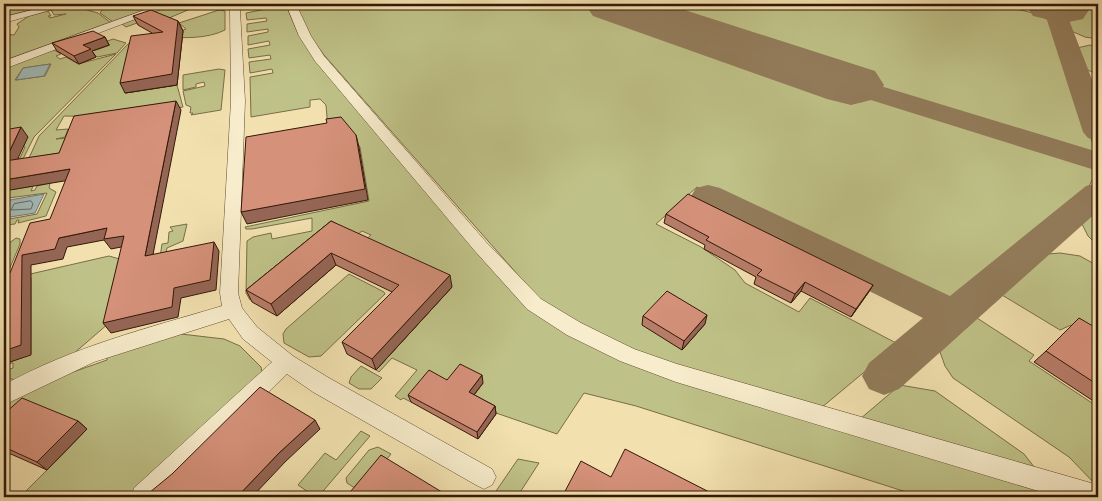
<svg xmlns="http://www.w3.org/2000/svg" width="1102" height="501" viewBox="0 0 1102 501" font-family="'Gentium Book Plus',serif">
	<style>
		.green { fill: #bfc288; stroke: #7a6c48; fill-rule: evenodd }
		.water { fill: #a2bab7; stroke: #767971 }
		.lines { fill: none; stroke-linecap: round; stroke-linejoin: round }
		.shore { stroke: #6b685f; stroke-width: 1 }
		.taxiway { fill: #937c5b; fill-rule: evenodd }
		.runway { fill: #937c5b; fill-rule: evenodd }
		.minor-casing { stroke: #644a31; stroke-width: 1 }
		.minor { fill: #f7eccb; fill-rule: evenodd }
		.wall { fill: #b77d69; stroke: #341707 }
		.shaded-wall { fill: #956655; stroke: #341707 }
		.building { fill: #d5917a; stroke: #341707 }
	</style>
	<rect width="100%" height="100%" fill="#f2e1af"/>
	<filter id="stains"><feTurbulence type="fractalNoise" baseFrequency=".004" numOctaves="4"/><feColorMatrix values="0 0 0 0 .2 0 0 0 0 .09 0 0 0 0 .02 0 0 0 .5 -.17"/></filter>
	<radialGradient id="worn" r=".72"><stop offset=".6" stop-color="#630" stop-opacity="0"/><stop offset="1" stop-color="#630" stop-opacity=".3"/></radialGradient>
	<path class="green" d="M4 4H56L4 17Z
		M106 4H165L113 22 100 13Z
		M175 4H202L169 18 159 15 126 27 122 24Z
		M246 4H287L302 35 517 293 671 377 1076 497H922L636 406 584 393 557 434 496 413 411 402 403 398 401 400 395 396 417 370 392 358 379 372 376 370 452 287 360 245 371 235 362 231 352 239 334 231 250 300 246 293 247 241 253 237 271 233 272 239 312 231V218L252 229H246L245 227 369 201 360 147 344 127 328 129 326 105 320 99 310 100V107L251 117 250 77 273 73 272 69 250 73 249 62 271 59 270 55 249 58 248 49 270 45 269 41 248 45V36L268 32V29L247 32V24L267 21 266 18 247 20 246 13 266 9 265 7 246 9Z
		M295 4H997L1049 17 1095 150 1097 171 1088 188 948 304 926 297 697 187 656 224 701 247 735 270 745 283 799 312 810 298 898 344 821 408C755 389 688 373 625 347 595 335 568 318 541 301L324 55 311 37Z
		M1077 4H1098V39L1085 37 1069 30 1066 21Z
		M71 5 86 6 87 10 98 13 111 23 4 63V34L14 35 19 27 17 24 29 16 48 11 51 16H48L50 18 66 14 54 15 51 10Z
		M219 10 225 11V30C207 39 184 38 165 37L186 29 179 23Z
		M113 39 126 43 117 53 97 57 85 50 91 48 96 50 110 45 105 42Z
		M131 41 126 93 177 85 183 107 119 117 64 116 56 130 68 129 65 137 56 139 68 138 60 153 29 158 39 136Z
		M1090 45 1098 47V75L1084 68 1077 48Z
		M54 50 61 54 56 56 60 59 66 57 78 64 116 54 34 137 23 159 4 160 20 158 25 147 4 140V67ZM51 64 45 76 15 80 23 68Z
		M219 69 225 70 221 110 191 115 193 113H190L191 107 186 105 183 91 205 86 204 82 196 84V87L183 90V75Z
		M50 183 49 188 56 192 46 216 18 223 19 220H17L15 224 6 225 4 228V220L37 214 47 193 8 198 4 206V191L33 186 31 191 35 190 37 186Z
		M1098 210V246L1088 236 1082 224Z
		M187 224 183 241 167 248 164 263 159 264 162 244 168 243 169 232 173 231 170 227Z
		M16 238 20 239V244L9 270 4 274V249L7 247H4Z
		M1060 253 1080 256 1098 266V341L1071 325 1060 330 1002 295 1048 254Z
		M109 256 123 260 109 323 72 355 19 381 4 377V371L13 368V363L5 364 31 354V278L26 275Z
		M349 274 384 292 385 294 321 356 309 357 284 343 283 334 286 329Z
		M977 318 1034 355 1029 361 1098 407V487L1069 457 953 378 945 366 940 352Z
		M181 334 224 339 240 346 261 367 262 372 256 385 136 497H20L47 470 4 431V402L25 389 107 360V354Z
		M361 366 382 378 371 389H359L349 383 351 377Z
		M900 385 935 391 1024 454 1038 472 860 419Z
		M361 431 370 436 318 497H308L311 494 298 485 325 453 336 460Z
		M378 447 391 454 361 492 347 483 346 478 369 450Z
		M518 459 539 463 517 497H492Z"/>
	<path class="water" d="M50 64 44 76 16 80 23 68Z
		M44 194 35 213 4 218V212L10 200Z"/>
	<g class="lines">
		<path class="shore" d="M31 201 33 204 31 209 11 210 14 204Z"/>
		<path class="taxiway" d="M1026 4C1047 3 1057 2 1069 20L1098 95V141L1088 138 1083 132 1047 20Z
			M851 77 1098 152V171L842 91 838 85 842 79Z
			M1098 183V211L899 389 884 395 869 389 862 376 869 363 923 318 696 204 691 196 696 188 708 185 720 188 950 296 1086 186Z"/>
		<path class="runway" d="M585 4H666L875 71 884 85 875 99 851 105 827 99 593 16Z
			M1025 4H1089L1091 7 1083 19 1064 23 1033 16Z"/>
		<g class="minor-casing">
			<path id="minor" d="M56 4H72L4 23V17Z
				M161 4H175L4 69V61Z
				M227 4H237L240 10 245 101 238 293 242 308 257 327 293 356 329 378 492 469 496 477 492 485 484 489 476 485 313 392 287 374 160 497H131L134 488 272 362 243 339 229 319 94 362 4 405V385C72 347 148 328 222 306L220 293 231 101 230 10Z
				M286 4H296L311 36 324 56 486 242 541 299 581 323 634 349 677 364 1098 485V497H1058L676 382 620 361 567 335 527 309 474 250 315 61 299 36Z"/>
		</g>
		<use href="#minor" class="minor"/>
	</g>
	<path class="wall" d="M133 16 178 21 183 31 177 85 125 93 152 33 138 25Z
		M105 37 109 45 92 51 96 57 79 64 57 51 52 43Z
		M666 214 873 285 868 293 851 317 801 291 791 303 754 284 756 277 704 249 705 245 664 223Z
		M331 221 452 287 376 370 347 354 342 342 392 292 336 265 277 316 252 302 246 290Z
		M643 316 705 324 682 350 642 325Z
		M1098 329V404L1034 362 1046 351Z
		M447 380 483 383 474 395 495 406 496 414 478 439 411 402 408 395Z
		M4 414 78 421 87 429 47 470 4 451Z"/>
	<path class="shaded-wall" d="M178 21 183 31 177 85 125 93 120 83Z
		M105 37 109 45 92 51 96 57 79 64 74 56 83 45Z
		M176 101 181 110 151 265 145 256Z
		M21 127 28 137 12 171 5 161Z
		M356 135 359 147 368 200 247 224 241 212Z
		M70 169 76 179 4 191V180Z
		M107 228 124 236 131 245 111 249 104 240 67 247 63 259 31 265V355L4 364V351L22 255 59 238Z
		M214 242 219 251 216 290 181 298 178 317 111 333 103 323Z
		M331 253 336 265 277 316 271 304Z
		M450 275 452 287 376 370 372 359Z
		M805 282 801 291 791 303 795 294Z
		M873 285 868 293 851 317 856 309Z
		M707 315 705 324 682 350 684 341Z
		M482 375 483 383 470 400 469 392Z
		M495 406 496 414 478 439 477 432Z
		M315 420 320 429 285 462 252 497H237L279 453Z
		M78 421 87 429 47 470 37 462Z"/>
	<path class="building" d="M151 10 178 21 172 74 120 83 131 36 163 32 133 16Z
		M93 31 105 37 83 45 91 49 74 56 52 43Z
		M176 101 145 256 214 242 210 280 174 288 172 307 103 323 124 236 104 239 107 228 59 238 55 249 22 255 21 345 4 351V275L10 273 30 223 50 219 70 169 4 180V130L21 127 5 161 59 153 74 116Z
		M341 117 356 135 365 189 241 212 246 137 327 123 326 119Z
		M688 194 873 285 856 309 805 282 795 294 757 275 762 270 706 240 709 237 666 214Z
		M331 221 450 275 372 359 342 342 399 285 331 253 271 304 246 290Z
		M667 291 707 315 684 341 643 316Z
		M1079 318 1098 329V385L1046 351Z
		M460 364 482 375 469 392 495 406 477 432 408 395 429 370 447 380Z
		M260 387 315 420 279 453 237 497H144L172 474Z
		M22 398 78 421 37 462 4 447V414Z
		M625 449 719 497H562L581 461 611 477Z
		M381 455 450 497H346Z"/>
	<rect width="1102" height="501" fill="none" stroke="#f2e1af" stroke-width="20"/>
	<rect x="5" y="5" width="1092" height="491" fill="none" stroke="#341707" stroke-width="2.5"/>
	<rect x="10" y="10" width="1082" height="481" fill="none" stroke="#341707"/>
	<rect width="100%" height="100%" filter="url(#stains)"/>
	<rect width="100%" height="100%" fill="url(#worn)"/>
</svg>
